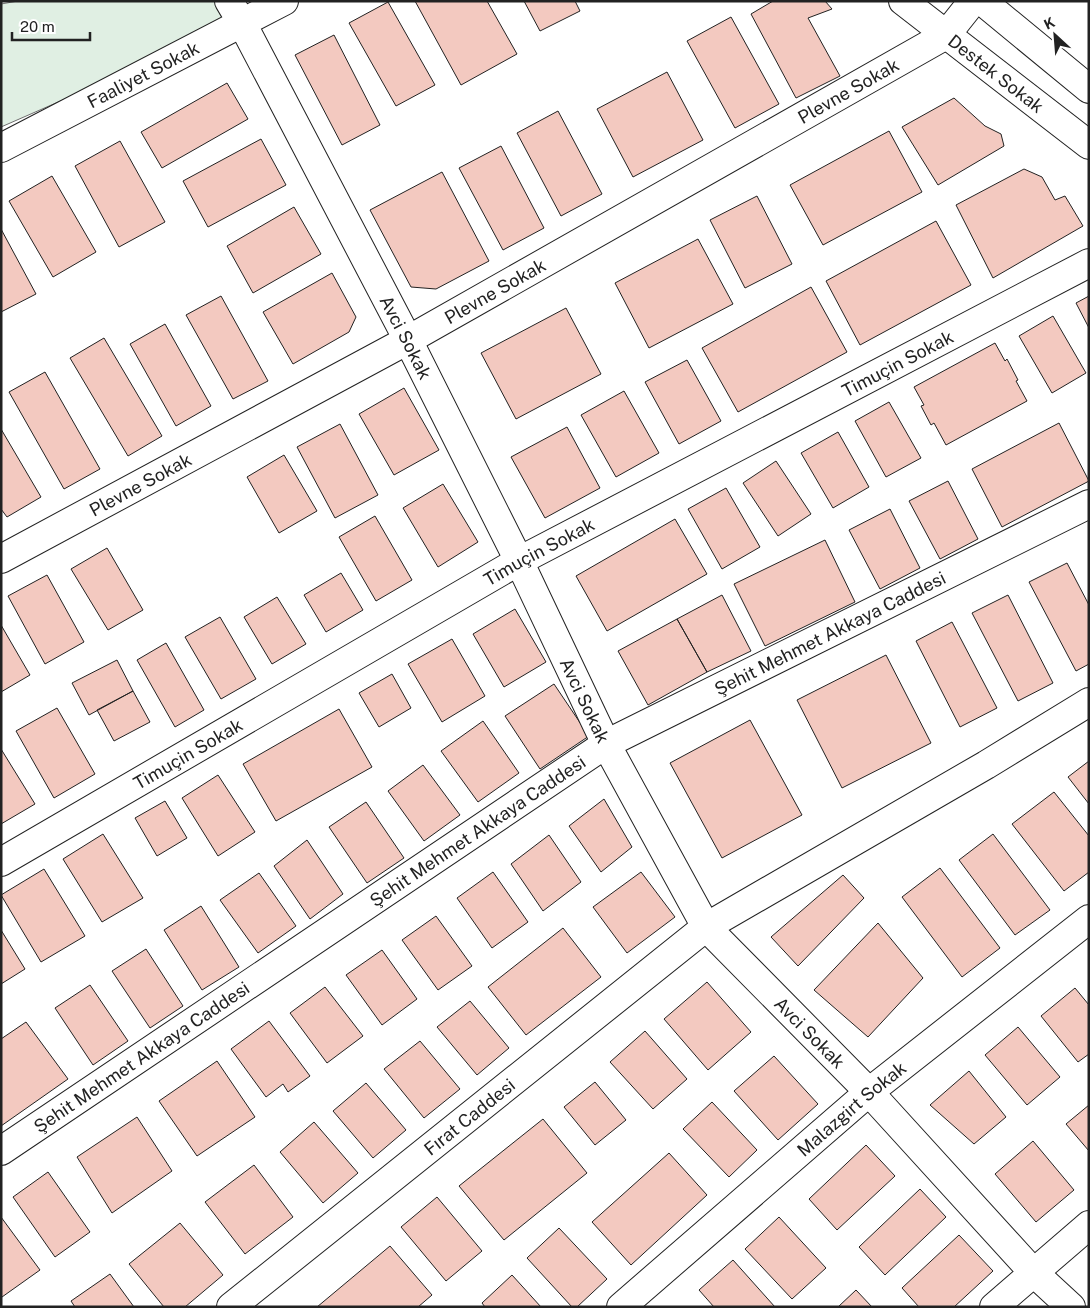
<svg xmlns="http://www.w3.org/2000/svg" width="1090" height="1308" viewBox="0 0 1090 1308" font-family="'Public Sans',sans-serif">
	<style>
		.green { fill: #e0efe3; stroke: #6f6f6f }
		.building { fill: #f3c9c0; stroke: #222 }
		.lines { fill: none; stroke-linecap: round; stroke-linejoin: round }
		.minor-casing { stroke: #222; stroke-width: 30 }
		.minor { stroke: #fff; stroke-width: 28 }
		.labels { text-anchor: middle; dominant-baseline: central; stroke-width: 4; stroke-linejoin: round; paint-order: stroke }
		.street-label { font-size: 18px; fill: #222; stroke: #fff }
	</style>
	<rect width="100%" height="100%" fill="#fff"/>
	<path class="green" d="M18 1H227L239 23 1 127V4Z"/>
	<path class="building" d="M415 1H487L517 54 461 85Z
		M524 1H575L580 11 540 31Z
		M773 1H825L832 9 808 18 840 76 796 98 751 14Z
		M388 2 435 85 396 106 349 23Z
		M731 17 779 104 735 128 687 41Z
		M334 35 380 125 342 145 295 55Z
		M667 72 703 140 633 177 597 109Z
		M227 83 248 119 162 168 141 132Z
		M954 98 985 126 1001 134 1004 146 938 185 902 127Z
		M558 111 602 194 561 216 517 133Z
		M889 131 922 192 823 245 790 185Z
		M261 139 286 185 208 227 183 181Z
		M120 141 165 222 119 247 75 166Z
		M501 146 544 228 503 250 459 168Z
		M1024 169 1042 177 1055 200 1065 196 1083 226 993 278 956 205Z
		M442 172 489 261 436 289 411 287 370 210Z
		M52 176 96 252 53 277 9 201Z
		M757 196 792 264 745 288 710 220Z
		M294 207 321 254 253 293 227 246Z
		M936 221 971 285 860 345 826 281Z
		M1 229 36 294 1 312Z
		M698 239 733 304 649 348 615 283Z
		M332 273 356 317 349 332 293 364 263 312Z
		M811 287 847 352 738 412 702 348Z
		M221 296 268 381 233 399 186 315Z
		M1089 296V328L1076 303Z
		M566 308 601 374 516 419 481 353Z
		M1053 316 1086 373 1052 393 1019 336Z
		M165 324 211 406 176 426 130 344Z
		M104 338 162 436 128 456 70 358Z
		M995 343 1005 361 1007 359 1018 380 1016 381 1027 401 946 445 934 423 931 425 921 406 924 405 914 387Z
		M687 360 721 421 679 444 645 382Z
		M45 372 100 469 64 489 9 392Z
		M404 388 439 450 394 475 359 414Z
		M624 391 659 453 616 477 581 415Z
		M889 402 921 458 886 477 855 421Z
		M1059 423 1089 481 1002 527 972 469Z
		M340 424 378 495 335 518 297 447Z
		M567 427 600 488 545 518 511 457Z
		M1 429 41 497 7 517 1 509Z
		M838 432 869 487 833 508 801 453Z
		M284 455 317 511 279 533 247 477Z
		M776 461 811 514 778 536 743 483Z
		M948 481 978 539 940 559 909 501Z
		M443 484 478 542 438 567 403 508Z
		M726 488 760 547 722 569 688 509Z
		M890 509 920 568 880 589 849 530Z
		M375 516 412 580 376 601 339 537Z
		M675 519 707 574 607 631 576 576Z
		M825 540 855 602 765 646 734 584Z
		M107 548 143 610 108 630 71 569Z
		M1067 563 1089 605V664L1076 671 1029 582Z
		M341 573 363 610 326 632 304 595Z
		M47 575 84 642 45 664 8 596Z
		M722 595 751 651 707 672 677 619Z
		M1008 595 1053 683 1018 701 972 613Z
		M277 597 306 644 272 664 244 617Z
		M515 609 546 662 504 687 473 634Z
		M220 617 256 679 221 699 185 637Z
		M677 619 707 672 648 705 618 651Z
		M952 622 997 708 960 727 916 641Z
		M1 625 30 675 1 692Z
		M452 639 485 696 442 722 408 664Z
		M166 643 204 710 175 727 137 660Z
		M886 655 931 743 842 788 797 700Z
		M117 660 133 691 89 715 72 683Z
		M392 674 411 708 379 727 359 693Z
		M554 684 589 736 540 769 505 716Z
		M133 691 150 722 114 741 97 710Z
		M57 708 95 774 54 798 16 731Z
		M339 709 372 767 276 821 243 764Z
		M750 720 802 815 722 858 670 763Z
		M483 721 519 773 478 802 441 751Z
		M1 749 35 804 1 824Z
		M1089 761V804L1068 777Z
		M423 765 460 815 424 841 388 791Z
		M218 775 255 832 218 856 182 798Z
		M1054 792 1089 836V872L1064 891 1012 824Z
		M604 799 632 847 601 872 569 826Z
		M165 801 187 838 157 856 135 818Z
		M366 802 404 858 367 883 329 827Z
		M103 834 143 898 102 922 63 859Z
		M993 834 1050 910 1015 935 959 860Z
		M549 835 581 882 543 911 511 864Z
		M307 840 343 894 310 919 274 866Z
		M940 868 1000 948 962 977 902 897Z
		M44 869 85 936 41 962 1 895Z
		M493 872 528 922 492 948 457 898Z
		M641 872 675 917 627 953 593 907Z
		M259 873 296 926 258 953 220 900Z
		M843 875 864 898 798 966 771 937Z
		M201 906 239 967 202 990 164 930Z
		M436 916 472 966 438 990 402 940Z
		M878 923 923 978 868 1037 814 990Z
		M563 928 601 977 526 1035 488 987Z
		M1 930 25 969 1 984Z
		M146 949 183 1006 150 1028 112 971Z
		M382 950 417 999 382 1025 346 975Z
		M707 982 751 1032 708 1070 664 1019Z
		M90 985 128 1041 93 1065 55 1008Z
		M325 987 363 1036 327 1063 290 1013Z
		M1075 988 1089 1005V1054L1078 1062 1041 1016Z
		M470 1001 509 1048 477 1075 437 1027Z
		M269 1021 310 1076 288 1092 283 1084 266 1097 231 1049Z
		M26 1022 68 1079 1 1126V1039Z
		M1018 1027 1060 1077 1027 1105 985 1055Z
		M645 1031 687 1079 653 1109 610 1062Z
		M420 1041 460 1089 424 1118 384 1069Z
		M774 1056 818 1104 778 1140 734 1091Z
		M217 1061 255 1117 197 1156 159 1101Z
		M969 1071 1006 1117 974 1144 930 1105Z
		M595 1082 626 1120 595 1145 564 1107Z
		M366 1083 406 1130 373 1158 333 1111Z
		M712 1102 757 1150 729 1177 683 1129Z
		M1089 1105V1151L1066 1124Z
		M137 1117 172 1171 112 1213 77 1157Z
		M543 1119 587 1173 504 1240 459 1186Z
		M314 1122 358 1173 323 1203 280 1152Z
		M1033 1141 1074 1190 1036 1222 995 1174Z
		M866 1145 895 1176 837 1230 809 1199Z
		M669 1153 707 1195 631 1265 592 1222Z
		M254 1165 293 1217 245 1254 205 1202Z
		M48 1172 90 1232 55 1257 13 1197Z
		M920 1189 946 1217 885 1275 859 1247Z
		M437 1197 482 1251 446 1281 401 1227Z
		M1 1217 40 1270 2 1297 1 1296Z
		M779 1217 826 1268 792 1299 745 1249Z
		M180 1223 223 1275 185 1307H164L129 1264Z
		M559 1228 607 1279 577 1307H572L527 1258Z
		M959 1235 993 1271 954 1307H919L902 1288Z
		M390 1246 432 1295 418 1307H317Z
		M733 1260 775 1307H714L699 1290Z
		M110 1274 134 1307H75L71 1301Z
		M512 1275 541 1307H485L482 1303Z
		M856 1290 872 1307H838Z"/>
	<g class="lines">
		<g class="minor-casing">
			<g id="minor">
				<path id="s1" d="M229 1 242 23 408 340 519 561 606 744 706 927 869 1092 1033 1272 1071 1307"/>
				<path id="s2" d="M903 1 1089 145"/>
				<path d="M982 1 1089 89"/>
				<path id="s3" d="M1 148 284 1"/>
				<path id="s4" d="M1 559 408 340 946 35 973 1"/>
				<path id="s5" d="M1 862 519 561 1089 263"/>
				<path id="s6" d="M1 1151 606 744 1089 504"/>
				<path id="s7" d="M231 1307 706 927 986 765 1089 702"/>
				<path id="s8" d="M621 1307 869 1092 1089 919"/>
				<path d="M994 1307 1089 1225"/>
			</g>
		</g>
		<use href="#minor" class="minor"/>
	</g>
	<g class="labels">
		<g class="street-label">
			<text stroke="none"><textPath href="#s2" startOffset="118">Destek Sokak</textPath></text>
			<text stroke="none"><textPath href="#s3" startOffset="160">Faaliyet Sokak</textPath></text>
			<text stroke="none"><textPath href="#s4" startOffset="968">Plevne Sokak</textPath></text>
			<text stroke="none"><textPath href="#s4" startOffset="562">Plevne Sokak</textPath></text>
			<text stroke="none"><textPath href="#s1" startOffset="380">Avci Sokak</textPath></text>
			<text stroke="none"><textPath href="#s5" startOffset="1026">Timuçin Sokak</textPath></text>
			<text stroke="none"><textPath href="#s4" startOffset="158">Plevne Sokak</textPath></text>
			<text stroke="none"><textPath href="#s5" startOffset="621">Timuçin Sokak</textPath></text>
			<text stroke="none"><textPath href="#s6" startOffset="979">Şehit Mehmet Akkaya Caddesi</textPath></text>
			<text stroke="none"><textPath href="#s1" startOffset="785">Avci Sokak</textPath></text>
			<text stroke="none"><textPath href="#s5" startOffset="216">Timuçin Sokak</textPath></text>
			<text stroke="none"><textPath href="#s6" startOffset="574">Şehit Mehmet Akkaya Caddesi</textPath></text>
			<text stroke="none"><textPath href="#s1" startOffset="1190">Avci Sokak</textPath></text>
			<text stroke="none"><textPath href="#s6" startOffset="169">Şehit Mehmet Akkaya Caddesi</textPath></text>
			<text stroke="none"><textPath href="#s8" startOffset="304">Malazgirt Sokak</textPath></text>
			<text stroke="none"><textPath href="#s7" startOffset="305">Fırat Caddesi</textPath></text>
		</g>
	</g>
	<rect width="1090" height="1308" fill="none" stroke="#222222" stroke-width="5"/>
	<g transform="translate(1055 35) rotate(334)" stroke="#ffffff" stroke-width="4" paint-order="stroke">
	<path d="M0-4L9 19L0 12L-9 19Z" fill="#222222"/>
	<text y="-8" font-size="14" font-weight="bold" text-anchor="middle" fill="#222222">K</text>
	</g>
	<path d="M12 32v8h78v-8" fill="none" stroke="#222222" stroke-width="2.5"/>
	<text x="20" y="32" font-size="15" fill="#222222" stroke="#ffffff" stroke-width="4" paint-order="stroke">20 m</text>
</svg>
